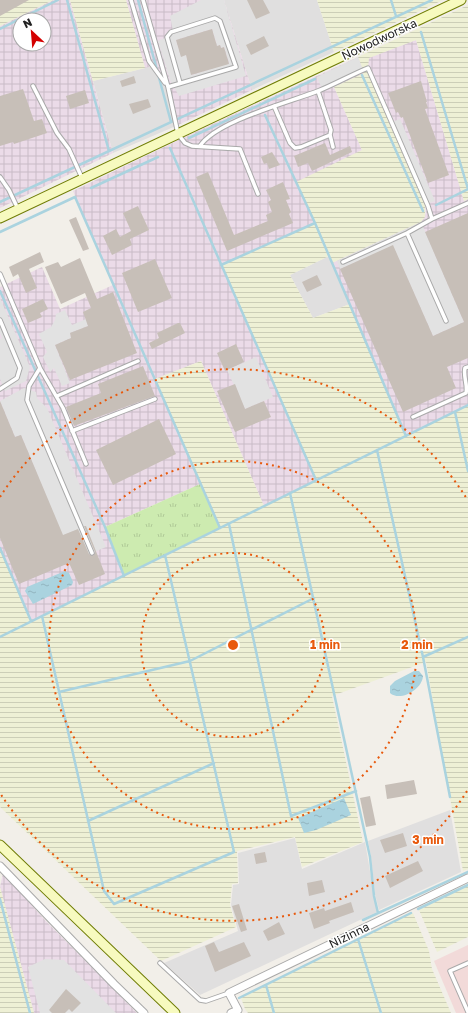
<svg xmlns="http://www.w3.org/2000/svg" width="468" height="1013" viewBox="0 0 468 1013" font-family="'Golos Text',sans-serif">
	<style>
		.residential { fill: #e0dfdf }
		.commercial { fill: #f2dad9 }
		.industrial { fill: url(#industrial-grid); fill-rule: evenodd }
		.farmland { fill: url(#farmland-rules) }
		.grass { fill: url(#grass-tufts) }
		.parking { fill: #e2e2e2; fill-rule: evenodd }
		.water { fill: url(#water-ripples) }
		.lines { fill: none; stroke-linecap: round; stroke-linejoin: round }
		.stream { stroke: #aad3df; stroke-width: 2.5 }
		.building { fill: #c7bfb8 }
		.lane-casing { stroke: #a9a9a9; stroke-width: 5.5 }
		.street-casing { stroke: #a9a9a9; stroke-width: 9 }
		.secondary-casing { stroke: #707d05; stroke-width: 11 }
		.lane { stroke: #fff; stroke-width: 3.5 }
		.street { stroke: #fff; stroke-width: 7 }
		.secondary { stroke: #f7fabf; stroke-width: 9 }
		.ring { fill: none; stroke: #e8590c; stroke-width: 2; stroke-dasharray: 2 4 }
		.labels { text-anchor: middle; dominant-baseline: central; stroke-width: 3; stroke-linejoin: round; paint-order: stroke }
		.street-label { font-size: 12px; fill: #222; stroke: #fff }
		.centre { fill: #e8590c; stroke: #fff; stroke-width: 2 }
		.ring-label { font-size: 12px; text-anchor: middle; font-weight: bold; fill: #e8590c; stroke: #fff; stroke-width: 3; stroke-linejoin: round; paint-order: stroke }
	</style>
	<defs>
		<pattern id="industrial-grid" width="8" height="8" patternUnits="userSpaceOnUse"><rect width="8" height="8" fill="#ebdbe8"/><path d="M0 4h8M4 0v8" fill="none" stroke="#c9bcc7"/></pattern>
		<pattern id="farmland-rules" width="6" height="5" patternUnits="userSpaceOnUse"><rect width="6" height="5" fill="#eef0d5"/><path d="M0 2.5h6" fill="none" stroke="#ccceb7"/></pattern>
		<pattern id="grass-tufts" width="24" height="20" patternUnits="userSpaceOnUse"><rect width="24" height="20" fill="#cdebb0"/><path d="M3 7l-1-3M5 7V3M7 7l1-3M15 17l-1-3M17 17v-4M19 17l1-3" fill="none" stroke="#b0c997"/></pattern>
		<pattern id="water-ripples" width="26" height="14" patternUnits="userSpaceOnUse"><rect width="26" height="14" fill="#aad3df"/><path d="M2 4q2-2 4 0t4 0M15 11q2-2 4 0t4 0" fill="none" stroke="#92b5bf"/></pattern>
	</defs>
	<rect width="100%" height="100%" fill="#f2efe9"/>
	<path class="residential" d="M224 0H317L334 52 252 90Z
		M153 66 168 87 176 126 113 153 93 81Z
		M329 256 350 304 313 318 290 275Z
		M450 810 461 872 379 910 375 894 371 856 368 841Z
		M295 838 302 869 365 842 377 912 200 995 164 963 238 931 231 905 233 885 239 884 238 853Z"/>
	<path class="commercial" d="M468 945V1013H456L434 961Z"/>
	<path class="industrial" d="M53 0H70L113 153 0 208V26ZM20 20H44V44H20Z
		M126 0H224L252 90 176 126 168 87 153 66 145 68Z
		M416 40 464 201 468 199V405L406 436 332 263 421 222 426 213 425 205 368 68V58Z
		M358 57 365 73 334 87 362 150 315 223 221 265 316 480 264 506 201 361 155 379 200 484 105 527 124 576 31 622 0 548V287L42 267 60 309 113 285 73 191 187 136Z
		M3 873 44 919 137 1013H34L0 887Z"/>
	<path class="farmland" d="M0 0H53L0 26Z
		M70 0H126L145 68 93 81Z
		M317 0H443L334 52Z
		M468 5V199L464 201 416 40 369 58 368 68 425 205V217L421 222 332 263 329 256 290 275 313 318 350 304 406 435 468 405V869L463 871 426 662 332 696 363 842 302 867 295 837 237 851 238 883 232 884 230 905 236 927 161 961 0 807V548L32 622 219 528 155 379 201 361 264 506 316 480 221 265 315 223 296 182 362 150 334 87 364 73 358 57Z
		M468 886V937L437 952 419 910Z
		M0 887 34 1013H0Z
		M413 913 429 951 432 969 451 1013H248L245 1009 241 998Z"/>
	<path class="grass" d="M200 484 220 528 124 576 105 527Z"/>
	<path class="parking" d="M201 0H224L246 76 179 96 170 80 158 41 167 37 173 31 170 16ZM212 29 217 46 220 45 221 48 224 47 229 63 192 75 186 55 181 56 176 40Z
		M358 57 363 70 322 89 317 77Z
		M400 119 435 201 427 204 392 122Z
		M421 222 464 322 433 336 393 246 340 269 337 261Z
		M0 298 30 367 26 381 5 391 0 379V339L2 338 0 333Z
		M65 310 72 325 86 319 88 326 70 333 71 338 55 345 70 383 62 386 54 368 50 372 43 357 47 352 39 334 51 327 55 320 56 314Z
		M256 357 273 397 245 409 227 370Z
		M24 388 36 392 37 398 47 408 106 547 73 561 21 435 15 437 0 401Z
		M45 959 64 960 116 1013H40L28 967Z"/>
	<path class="water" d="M65 571 69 573 73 582 72 585 33 604 25 591 27 587Z
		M414 671H419L423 676C422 690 400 702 390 693V686L395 681Z
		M344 798 351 815 316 830 304 833 298 818Z"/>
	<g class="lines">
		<path class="stream" d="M67 0 109 151
			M138 0 171 122
			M391 0 396 16
			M0 29 58 0
			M421 32 468 189
			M362 75 423 211
			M265 115 315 223 406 436
			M189 138 315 79
			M170 148 316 480
			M91 188 158 157
			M0 202 432 0
			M436 205 468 189
			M0 232 75 197 220 528
			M221 265 315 223
			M0 291 105 527 124 576
			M455 412 468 471
			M377 450 423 657 450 797
			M290 493 370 857 374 896 378 913
			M229 524 291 816 356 791
			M0 548 31 621
			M42 616 104 891 114 904 234 852 165 555
			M0 637 468 405
			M423 657 468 637
			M59 692 190 661 314 598
			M88 821 214 763
			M0 899 30 1013
			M418 909 468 885
			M363 920 468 872
			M358 939 381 1013
			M266 985 274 1013
			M239 998 411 913"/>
	</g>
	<path class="building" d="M0 0H29L0 16Z
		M247 0H263L270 13 256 19Z
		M212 29 217 46 220 45 221 48 224 47 229 64 191 75 186 55 181 57 176 40Z
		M264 36 269 46 251 55 246 45Z
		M134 76 136 83 122 87 120 81Z
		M421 81 427 102H426L428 108 425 109 449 175 428 183 403 117 401 118 398 112 396 113 388 93Z
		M23 89 34 121 42 119 47 133 14 144 13 142 0 146V96Z
		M85 90 89 103 70 109 66 96Z
		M148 99 151 107 133 114 129 104Z
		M325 143 330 155 350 146 352 152 312 171 308 163 298 167 294 156Z
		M272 152 280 165 269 169 267 163 264 164 261 157Z
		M208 172 234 235 268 221 266 215 272 212 268 202 271 200 266 190 283 182 290 199 286 200 291 212 289 214 293 223 227 251 196 177Z
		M138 206 149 230 130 239 132 245 112 255 103 236 116 229 120 237 131 231 123 213Z
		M468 213V358L447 367 456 388 403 412 340 269 393 245 433 336 464 322 425 232Z
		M76 217 89 249 83 251 69 220Z
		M40 252 44 262 29 269 37 288 26 293 18 274 13 277 9 267Z
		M80 258 97 299 113 292 137 353 70 380 55 345 71 338 70 333 88 326 83 312 91 308 85 293 61 304 45 267 58 262 61 267Z
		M155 259 172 298 138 312 122 273Z
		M317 275 322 285 307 292 302 282Z
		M43 299 48 309 40 313 42 317 28 323 22 309Z
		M178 323H180L185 333 152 349 149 343 159 338 157 333Z
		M236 344 244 362 225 371 217 353Z
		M143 366 155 396 74 426 66 407 101 393 98 384Z
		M235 384 245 409 264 401 271 417 235 432 217 391Z
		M0 401 15 437 21 435 63 535 78 529 89 554 93 556 95 552 84 526H86L105 574 79 585 69 563 19 584 0 538Z
		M159 419 176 454 113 485 96 450Z
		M414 780 417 794 387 799 385 785Z
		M370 796 376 825 366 827 360 798Z
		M403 833 407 846 385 853 380 840Z
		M265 852 267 862 256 864 254 854Z
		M418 861 423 871 390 888 385 876Z
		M322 880 325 892 309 896 307 883Z
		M351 902 354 912 329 921 330 923 314 929 309 913 324 908 325 911Z
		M239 904 247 930 241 932 232 906Z
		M279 922 285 934 268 941 263 931Z
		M214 942 219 952 244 942 251 956 215 972 205 946Z
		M66 989 81 1003 72 1012 69 1009 65 1013H52L49 1010Z"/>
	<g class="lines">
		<g class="lane-casing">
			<path id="lane" d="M131 0 149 61 165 83
				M143 0 168 87 178 134 185 143 192 146 240 149 258 194
				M33 86 57 133 69 149 82 178
				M168 87 236 67 220 21 215 18 171 32 167 37 180 83
				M318 91 331 130 330 135 333 147
				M274 106 290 143 295 148 301 147 330 135
				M200 146C216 121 290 102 318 91 335 84 351 75 368 68L428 206 432 219 407 233 343 262
				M0 177 9 190 18 209
				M432 219 468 203
				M407 233 446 321
				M0 274 40 368 63 408 86 464
				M0 320 20 368 17 378 0 389
				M40 368 29 386 27 400 92 553
				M57 396 138 361
				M413 417 466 393C468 385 463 377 465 368L468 367
				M72 431 155 399
				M160 963 200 1000 206 1001 229 993
				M468 963 450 971 468 1012"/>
		</g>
		<g class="street-casing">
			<path id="street" d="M0 866 114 984 144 1013
				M231 1013 238 1010 229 993 468 878"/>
		</g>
		<g class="secondary-casing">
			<path id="secondary" d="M0 218 461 0
				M0 845 175 1013"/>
		</g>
		<use href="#lane" class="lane"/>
		<use href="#street" class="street"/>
		<use href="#secondary" class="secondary"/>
	</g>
	<g class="ring">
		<circle cx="233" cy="645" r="92"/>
		<circle cx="233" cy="645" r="184"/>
		<path d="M467 791A276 276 0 0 1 0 793M0 497A276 276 0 0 1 467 499"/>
	</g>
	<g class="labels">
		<g class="street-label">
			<text transform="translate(379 39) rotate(-25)">Nowodworska</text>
			<text transform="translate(349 935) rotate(-26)">Nizinna</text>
		</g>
	</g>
	<circle cx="233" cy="645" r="6" class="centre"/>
	<g class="ring-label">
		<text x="325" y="649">1 min</text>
		<text x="417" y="649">2 min</text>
		<text x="428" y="844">3 min</text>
	</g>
	<g transform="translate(32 32) rotate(334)"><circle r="19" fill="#ffffff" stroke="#a7a7a7"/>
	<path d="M0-3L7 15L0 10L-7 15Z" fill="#d40000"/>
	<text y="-6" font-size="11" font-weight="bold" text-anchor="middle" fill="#222222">N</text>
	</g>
</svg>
